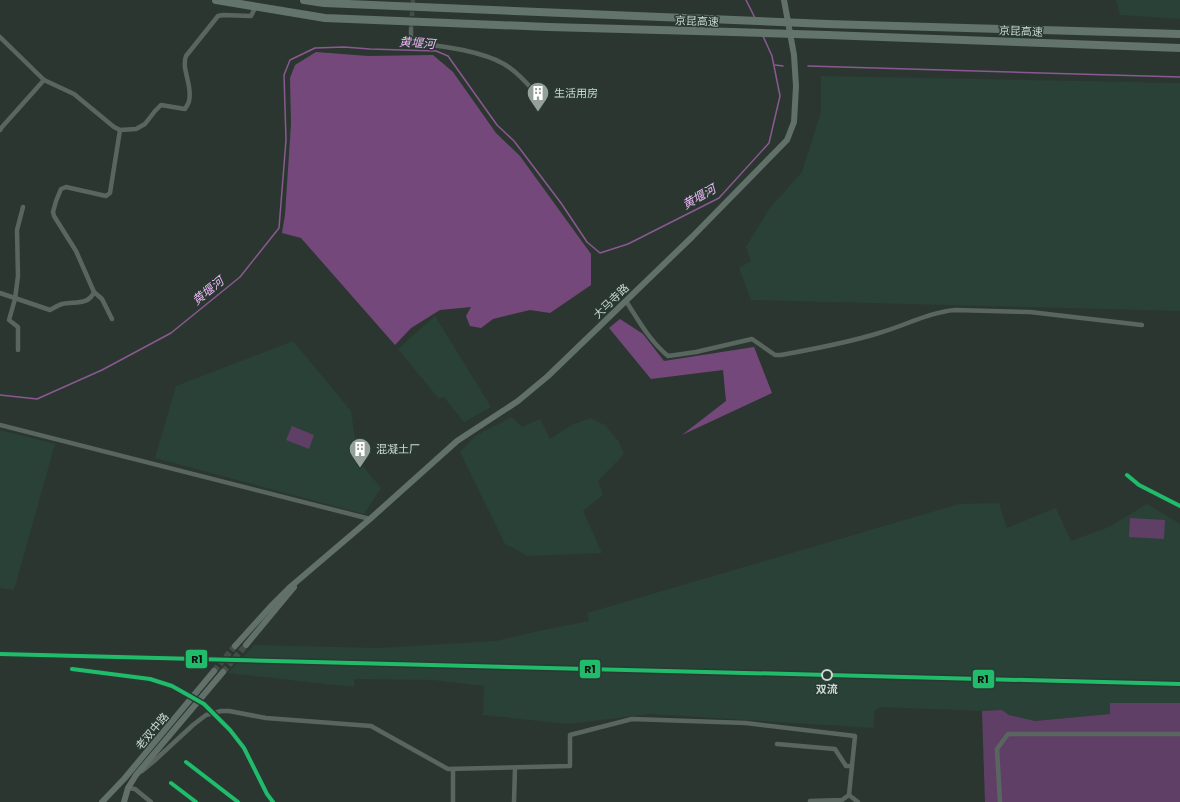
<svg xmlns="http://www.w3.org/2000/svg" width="1180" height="802" font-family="Poppins,'Noto Sans SC',sans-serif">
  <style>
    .built { fill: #294136 }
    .green { fill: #603f66 }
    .forest { fill: #75487c }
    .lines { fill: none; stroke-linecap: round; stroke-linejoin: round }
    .stream { stroke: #8a5991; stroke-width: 1.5 }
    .street-tunnel { stroke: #444e49; stroke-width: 4.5; stroke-dasharray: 4.5 2; stroke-linecap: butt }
    .secondary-tunnel { stroke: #444e49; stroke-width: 6; stroke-dasharray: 6 3; stroke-linecap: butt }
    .street { stroke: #596660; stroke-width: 4.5 }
    .secondary { stroke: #617068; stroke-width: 6 }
    .highway { stroke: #62746c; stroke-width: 8 }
    .highway-bridge { stroke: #62746c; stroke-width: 8 }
    .rail-1-casing { stroke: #283a31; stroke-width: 7 }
    .rail-1 { stroke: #20bc6c; stroke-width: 4 }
    .stop-dot { fill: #283a31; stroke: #ced9d3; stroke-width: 2 }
    .labels { text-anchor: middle; stroke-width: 3; stroke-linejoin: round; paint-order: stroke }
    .street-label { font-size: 11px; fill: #ced9d3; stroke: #283a31 }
    .poi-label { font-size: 11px; fill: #ced9d3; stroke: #283a31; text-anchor: start }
    .stop-label { font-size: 11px; font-weight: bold; fill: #ced9d3; stroke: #283a31 }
    .water-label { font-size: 12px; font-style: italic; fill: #f1b6fa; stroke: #283a31 }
    .line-badge { stroke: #283a31; stroke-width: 1.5 }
    .pale-badge-label { font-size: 11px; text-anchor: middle; font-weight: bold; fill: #111 }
  </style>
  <rect width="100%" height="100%" fill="#2c3631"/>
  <!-- built -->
  <g class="built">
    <polygon points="1116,0 1180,0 1180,19 1120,15"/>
    <polygon points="821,76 1180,83 1180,311 751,300 739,268 751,261 746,247 770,208 802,172 821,112"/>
    <polygon points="435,316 491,407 464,422 444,397 439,399 398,349"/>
    <polygon points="293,341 351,411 358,460 381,488 364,514 155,458 176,386"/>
    <polygon points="512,417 522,427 540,419 550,439 572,425 590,418 605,425 619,442 624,454 598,481 603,495 583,511 602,553 528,556 505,544 460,452 475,436"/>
    <polygon points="0,430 55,444 14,590 0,588"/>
    <polygon points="999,503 1007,528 1056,508 1071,541 1109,527 1147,504 1180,524 1180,703 1110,703 1111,714 1035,721 1009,715 1002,710 982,711 881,707 874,711 874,728 651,714 568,724 483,715 484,686 433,680 354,679 354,687 343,686 228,673 254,645 378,648 496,641 538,631 589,621 587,613 959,504"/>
  </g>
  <!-- green -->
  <g class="green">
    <polygon points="292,426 314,435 309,449 286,440"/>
    <polygon points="1130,518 1165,520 1164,539 1129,537"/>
    <polygon points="1110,703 1180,703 1180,802 985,802 982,711 1002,710 1009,715 1035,721 1110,714"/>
  </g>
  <!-- forest -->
  <g class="forest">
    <polygon points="316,52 368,56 433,55 453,72 496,133 520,156 591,254 591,285 550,313 530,310 493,319 481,328 470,326 466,316 471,307 440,310 411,328 395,345 301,238 282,233 285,215 291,124 290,78 295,65"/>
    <polygon points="620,319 643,334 664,361 754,347 772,393 682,435 726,401 723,370 651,379 609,328"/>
  </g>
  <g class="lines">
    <!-- stream -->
    <g class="stream">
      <polyline points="746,0 755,18"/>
      <polyline points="775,65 783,66"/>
      <polyline points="808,66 1180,77"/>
      <polyline points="0,395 37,399 102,370 171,333 240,277 279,228 286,140 284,75 290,60 315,48 344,47 370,49 436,51 448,56 497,125 514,141 533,166 561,203 587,242 600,253 628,244 719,198 769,143 780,96 772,56 763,36"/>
    </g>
    <!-- street-tunnel -->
    <polyline class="street-tunnel" points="411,29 413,0"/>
    <!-- secondary-tunnel -->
    <g class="secondary-tunnel">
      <polyline points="214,671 235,646"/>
      <polyline points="223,672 246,645"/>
    </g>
    <!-- street -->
    <g class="street">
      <path d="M411 29V42C440 46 479 50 504 64 519 73 530 87 542 100"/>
      <path d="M0 37 44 80 74 94 114 127 120 130 136 129 145 124 155 111 161 105 185 109C186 107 189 103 189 101 193 85 181 70 186 56L218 16 223 15 251 16 254 10"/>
      <polyline points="0,130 2,127 44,80"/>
      <path d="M0 293 50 310C54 308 58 305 62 304 74 301 88 306 94 292"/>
      <path d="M626 301C638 320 650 341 668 356L696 352 752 339 775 355H781C814 349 847 343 879 333 904 326 930 312 955 310L1030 312 1142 325"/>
      <polyline points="112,319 102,299 94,292 76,251 54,216 53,212 56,201 61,189 66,187 106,196 110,193 120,130"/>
      <polyline points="18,350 18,327 9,320 15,299 18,276 17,230 23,207"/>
      <polyline points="0,425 370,519"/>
      <polyline points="777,744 835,749 846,766 852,766"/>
      <polyline points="453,769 453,802"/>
      <polyline points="142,771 154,761 193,725 206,715 221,711 229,711 266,718 371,726 448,769 570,766 570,735 632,719 746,723 855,736 849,795 858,802"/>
      <polyline points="128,788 135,789 151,802"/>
      <polyline points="810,801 842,800 849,795"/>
      <polyline points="514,802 515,768"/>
      <polyline points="1000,802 997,749 1008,734 1180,734"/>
    </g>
    <!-- secondary -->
    <g class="secondary">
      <polyline points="246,645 294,587"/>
      <polyline points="235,646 272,605 289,588 370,519 457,441 518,401 548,376 692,237 787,140 794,122 796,86 794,55 784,0"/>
      <polyline points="102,802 124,779 214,671"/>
      <polyline points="124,802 128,788 136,775 223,672"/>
    </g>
    <!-- highway -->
    <g class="highway">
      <polyline points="216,0 325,18 549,27 733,32"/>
      <polyline points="304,0 324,3 734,20"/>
      <polyline points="827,24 1180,34"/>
      <polyline points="827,35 1180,48"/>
    </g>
    <!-- highway-bridge -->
    <g class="highway-bridge">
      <polyline points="734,20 827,24"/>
      <polyline points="733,32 827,35"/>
    </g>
    <!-- rail-1 casing -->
    <g class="rail-1-casing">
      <g id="rail-1">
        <polyline points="1127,475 1139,485 1180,506"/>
        <polyline points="0,654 1180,684"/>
        <polyline points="72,669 150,679 172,686 204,704 230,730 244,748 267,794 273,802"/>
        <polyline points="186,762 238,802"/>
        <polyline points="171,783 196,802"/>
      </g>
    </g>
    <!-- rail-1 -->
    <use href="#rail-1" class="rail-1"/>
  </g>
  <!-- icons -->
  <defs>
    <g id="building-pin" transform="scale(1.15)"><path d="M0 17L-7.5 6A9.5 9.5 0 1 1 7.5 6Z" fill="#95a09a" stroke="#283a31"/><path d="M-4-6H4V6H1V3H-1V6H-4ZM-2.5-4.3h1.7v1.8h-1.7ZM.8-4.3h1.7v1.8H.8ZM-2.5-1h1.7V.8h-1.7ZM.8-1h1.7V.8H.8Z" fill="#fff"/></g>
  </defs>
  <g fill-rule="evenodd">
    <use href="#building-pin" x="538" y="93"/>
    <use href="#building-pin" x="360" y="449"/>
  </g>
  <!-- markers -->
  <circle class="stop-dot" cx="827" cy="675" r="5"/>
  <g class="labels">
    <!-- street labels -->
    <g class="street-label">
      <text transform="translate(697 21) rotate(2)" y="4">京昆高速</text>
      <text transform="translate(1021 31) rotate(2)" y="4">京昆高速</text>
      <text transform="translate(611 301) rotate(-44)" y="4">大马寺路</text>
      <text transform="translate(152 731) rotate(-50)" y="4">老双中路</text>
    </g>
    <!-- poi labels -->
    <g class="poi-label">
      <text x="554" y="97">生活用房</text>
      <text x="376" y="453">混凝土厂</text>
    </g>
    <!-- stop labels -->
    <g class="stop-label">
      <text x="827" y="693">双流</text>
    </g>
    <!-- water labels -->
    <g class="water-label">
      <text transform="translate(417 43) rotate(4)" y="4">黄堰河</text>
      <text transform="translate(699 197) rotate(-30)" y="4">黄堰河</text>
      <text transform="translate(208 291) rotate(-39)" y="4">黄堰河</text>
    </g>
  </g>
  <g class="line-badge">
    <rect x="185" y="649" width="23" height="20" rx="4" fill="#20bc6c"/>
    <rect x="579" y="659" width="22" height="20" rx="4" fill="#20bc6c"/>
    <rect x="972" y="669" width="23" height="20" rx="4" fill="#20bc6c"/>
  </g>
  <g class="pale-badge-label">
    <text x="197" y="663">R1</text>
    <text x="590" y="673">R1</text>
    <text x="983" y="683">R1</text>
  </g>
</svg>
